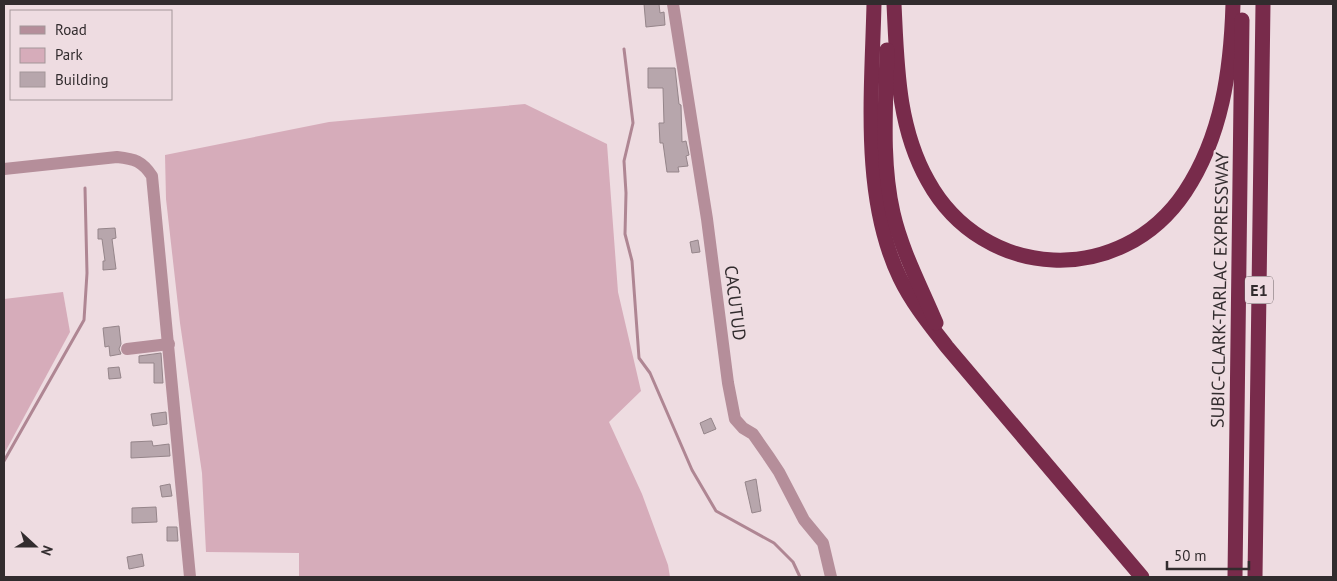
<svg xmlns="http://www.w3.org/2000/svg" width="1337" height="581" font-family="'PT Sans',sans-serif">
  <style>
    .green { fill: #d6acba }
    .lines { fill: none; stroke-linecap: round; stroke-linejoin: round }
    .stream { stroke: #af8693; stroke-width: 3 }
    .building { fill: #b7a6ac; stroke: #95858a }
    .minor { stroke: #b58e9a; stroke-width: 12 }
    .motorway { stroke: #782b4b; stroke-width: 15 }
    .labels { text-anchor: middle; stroke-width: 4.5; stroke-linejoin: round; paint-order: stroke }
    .shield { fill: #eedce1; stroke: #6a6164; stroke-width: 1 }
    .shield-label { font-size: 16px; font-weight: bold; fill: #322c2e }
    .street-label { font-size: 18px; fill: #322c2e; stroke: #eedce1 }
  </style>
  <rect width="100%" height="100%" fill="#eedce1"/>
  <!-- green -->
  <g class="green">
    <polygon points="525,104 607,144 618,292 641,391 609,422 642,494 668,565 670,577 299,577 299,553 206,552 202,473 180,323 166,199 165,155 329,122"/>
    <polygon points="63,292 70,332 4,454 4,299"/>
  </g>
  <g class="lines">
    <!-- stream -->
    <g class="stream">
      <polyline points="624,49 633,123 624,161 626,193 625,234 632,261 639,358 650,373 692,470 716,511 774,543 793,562 800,577"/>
      <polyline points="4,461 84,320 87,273 85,188"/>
    </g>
  </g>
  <!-- building -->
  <g class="building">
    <polygon points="644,4 659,4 660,13 664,12 665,25 646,27"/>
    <polygon points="648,68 675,68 679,104 681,105 682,142 686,141 689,155 686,156 688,166 678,167 679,172 667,172 663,143 660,143 659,123 664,123 663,88 648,88"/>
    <polygon points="115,228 116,238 112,239 116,269 103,270 103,261 105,261 102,239 98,239 98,229"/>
    <polygon points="698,240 700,252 692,253 690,242"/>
    <polygon points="119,326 121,344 119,349 121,354 110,356 109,346 105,347 103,328"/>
    <polygon points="161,353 163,383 154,383 154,363 139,363 139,356"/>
    <polygon points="119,367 121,378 109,379 108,368"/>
    <polygon points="166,412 167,424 153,426 151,414"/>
    <polygon points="711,418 716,429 704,434 700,423"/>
    <polygon points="152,441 153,446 169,444 170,456 131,458 131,442"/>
    <polygon points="756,479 761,511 752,513 745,482"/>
    <polygon points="170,484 172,496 162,497 160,486"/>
    <polygon points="156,507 157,522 132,523 132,508"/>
    <polygon points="167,527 177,527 178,541 167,541"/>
    <polygon points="142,554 144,566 129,569 127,557"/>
  </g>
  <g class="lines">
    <!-- minor -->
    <g class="minor">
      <polyline points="673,4 707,219 728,383 735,419 743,428 753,434 769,457 779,472 804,520 823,543 831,577"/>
      <path d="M4 169 117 157C135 159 142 161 152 176L190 577"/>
      <polyline points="127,349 169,344"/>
    </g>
    <!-- motorway -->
    <g class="motorway">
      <path d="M874 4C872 92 861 197 900 278 912 303 930 325 947 347L1142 577"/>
      <path d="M894 4C897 64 897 126 928 181 983 281 1121 288 1185 192 1222 136 1231 70 1233 4"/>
      <path d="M887 50C886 104 881 160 893 213 902 252 921 287 936 323"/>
      <polyline points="1235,577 1242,20"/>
      <polyline points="1255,577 1263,4"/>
    </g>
  </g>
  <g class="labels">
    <!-- shield labels -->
    <rect class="shield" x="1245" y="276.5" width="28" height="27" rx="4"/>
    <g class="shield-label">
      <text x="1259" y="296">E1</text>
    </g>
    <!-- street labels -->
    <g class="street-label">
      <text transform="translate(1220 290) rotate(-89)" y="6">SUBIC-CLARK-TARLAC EXPRESSWAY</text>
      <text transform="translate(735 303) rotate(83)" y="6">CACUTUD</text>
    </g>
  </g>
  <!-- border -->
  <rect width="1337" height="581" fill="none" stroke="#322c2e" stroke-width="10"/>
  <!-- legend -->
  <rect x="10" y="10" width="162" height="90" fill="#eedce1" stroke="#a39699"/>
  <rect x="20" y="26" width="25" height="8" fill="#b58e9a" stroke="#a39699"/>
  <text x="55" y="35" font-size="15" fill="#322c2e">Road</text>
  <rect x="20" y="48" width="25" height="15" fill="#d6acba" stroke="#a39699"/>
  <text x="55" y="60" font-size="15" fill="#322c2e">Park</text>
  <rect x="20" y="72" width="25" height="15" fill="#b7a6ac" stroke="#a39699"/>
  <text x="55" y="85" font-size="15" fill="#322c2e">Building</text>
  <!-- north arrow -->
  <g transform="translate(35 546) rotate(111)" stroke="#eedce1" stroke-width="4" paint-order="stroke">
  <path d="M0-4L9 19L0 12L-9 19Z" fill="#322c2e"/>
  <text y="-8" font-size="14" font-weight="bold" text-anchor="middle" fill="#322c2e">N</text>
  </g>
  <!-- scale -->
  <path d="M1167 561v8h82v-8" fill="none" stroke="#322c2e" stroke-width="2.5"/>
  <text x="1174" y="561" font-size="15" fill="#322c2e" stroke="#eedce1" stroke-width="4" paint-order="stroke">50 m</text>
</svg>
